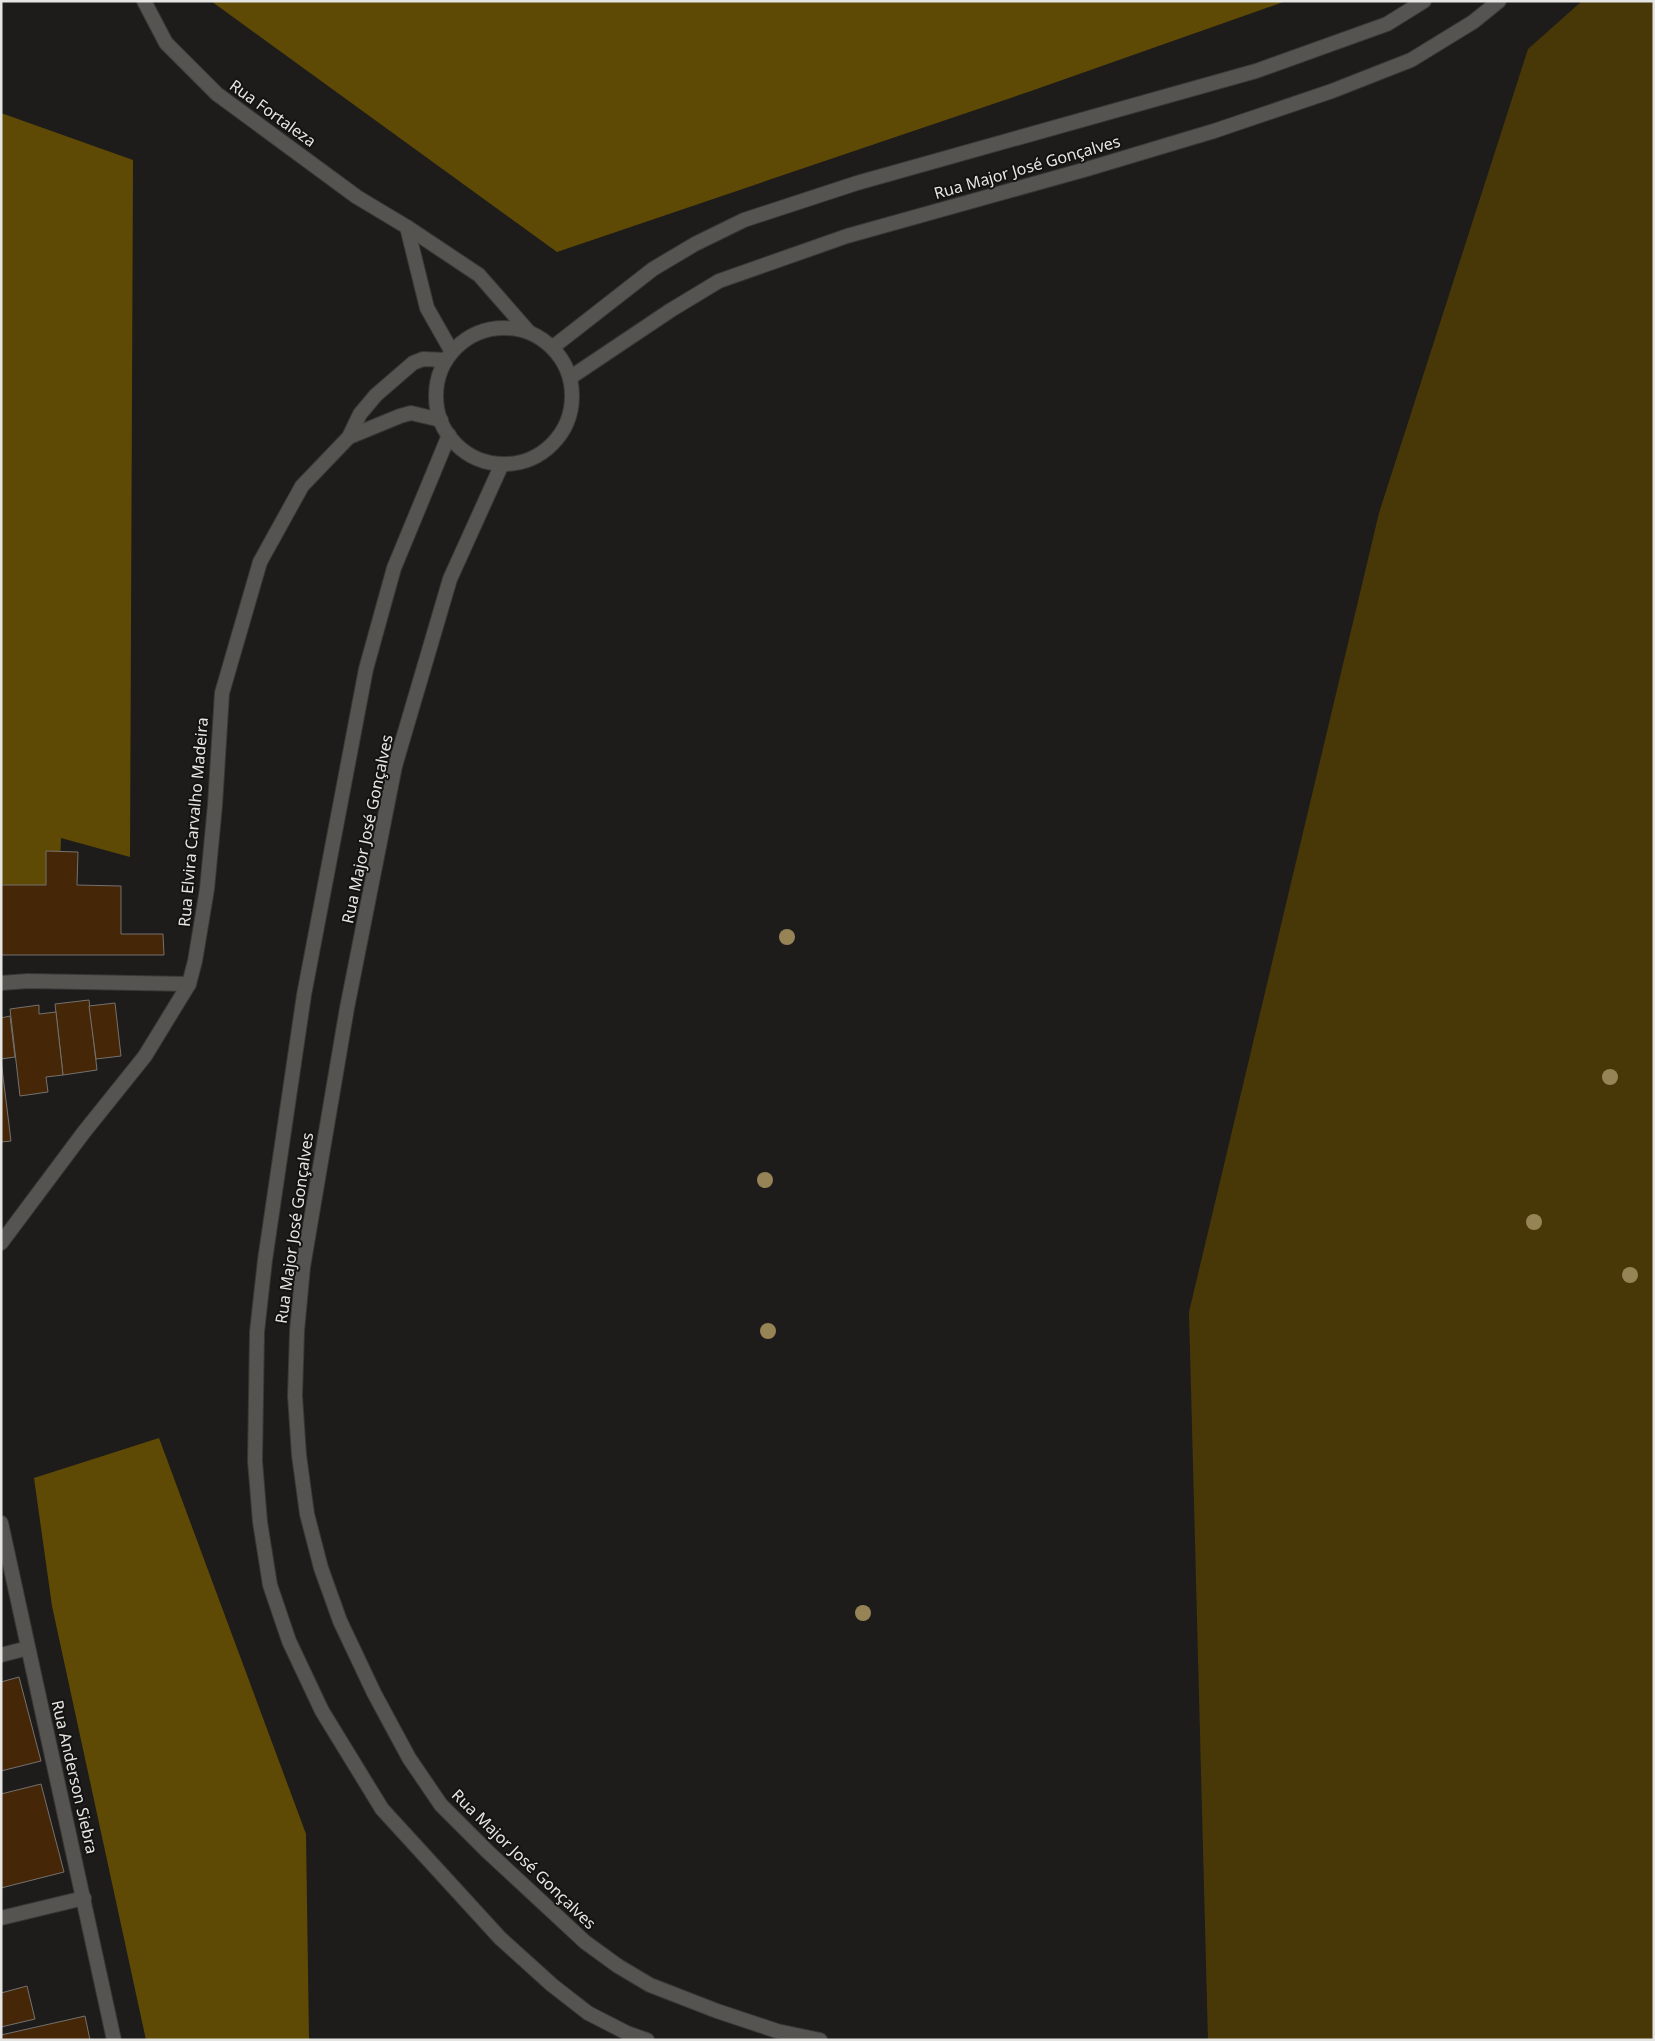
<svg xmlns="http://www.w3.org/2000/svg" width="1655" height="2041" font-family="'Noto Sans',sans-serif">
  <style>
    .green { fill: #483808 }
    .forest { fill: #5f4a05 }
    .building { fill: #452708; stroke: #74716e }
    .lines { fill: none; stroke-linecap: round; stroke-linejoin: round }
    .minor-casing { stroke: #393836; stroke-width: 16 }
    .tertiary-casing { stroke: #393836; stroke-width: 16 }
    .minor { stroke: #555451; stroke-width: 14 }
    .tertiary { stroke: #555451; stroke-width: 14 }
    .tree { fill: #978456 }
    .labels { text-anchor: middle; stroke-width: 4; stroke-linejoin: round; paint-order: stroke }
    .street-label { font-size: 16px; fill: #e5e5e3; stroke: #141311 }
  </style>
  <rect width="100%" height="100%" fill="#1d1c1a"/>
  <!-- green -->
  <polygon class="green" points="1582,1 1654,1 1654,2040 1208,2040 1189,1312 1379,513 1528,49"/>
  <!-- forest -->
  <g class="forest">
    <polygon points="211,1 1286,1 1031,91 557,252"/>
    <polygon points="1,113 133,160 130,857 61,838 59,894 1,884"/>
    <polygon points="159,1438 306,1834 309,2040 146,2040 52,1606 34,1478"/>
  </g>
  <!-- building -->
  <g class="building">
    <polygon points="46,851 78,852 77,885 121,886 121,934 163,934 164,955 1,955 1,885 46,885"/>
    <polygon points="89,1000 97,1070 63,1075 55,1004"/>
    <polygon points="115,1003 121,1056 96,1059 89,1006"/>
    <polygon points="39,1005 39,1014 56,1012 63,1075 46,1077 48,1092 20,1096 10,1009"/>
    <polygon points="10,1016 15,1057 1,1059 1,1018"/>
    <polygon points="1,1060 11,1141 1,1142"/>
    <polygon points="19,1677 41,1761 1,1771 1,1682"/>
    <polygon points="41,1784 64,1872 1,1888 1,1794"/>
    <polygon points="27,1986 35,2019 1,2027 1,1993"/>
    <polygon points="85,2016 90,2040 1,2040 1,2035"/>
  </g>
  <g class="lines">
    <!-- minor casing -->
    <g class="minor-casing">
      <g id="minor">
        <polyline points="144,1 166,43 217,94 357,197 407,227 479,275 528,331"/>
        <polyline points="407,227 427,308 452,352"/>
        <polyline points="349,437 400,416 411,413 441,420"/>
        <polyline points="1,983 28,981 189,984"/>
        <polyline points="1,1243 84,1132 145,1056 189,984 195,961 207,889 215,805 222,693 260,562 302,486 349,437 360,414 376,395 413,363 423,359 446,360"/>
        <polyline points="1,1523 114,2040"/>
        <polyline points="1,1655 28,1648"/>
        <polyline points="1,1918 84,1898"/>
      </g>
    </g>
    <!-- tertiary casing -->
    <g class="tertiary-casing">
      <g id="tertiary">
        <circle cx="504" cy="396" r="68"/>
        <polyline points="553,347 653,269 695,244 744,220 857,183 1256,71 1387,24 1424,1"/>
        <polyline points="571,377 671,310 719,281 847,236 1087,169 1214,131 1332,91 1411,60 1473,22 1499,1"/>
        <polyline points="449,435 394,568 366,669 304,995 265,1260 257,1332 255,1461 260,1522 270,1585 289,1641 322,1711 382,1809 500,1938 552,1985 588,2013 627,2033 647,2040"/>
        <polyline points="502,464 450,579 395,766 347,1008 303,1267 297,1331 295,1396 299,1455 307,1514 321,1568 340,1621 374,1693 409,1758 441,1805 488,1852 585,1942 618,1966 650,1985 717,2011 777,2031 820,2040"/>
      </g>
    </g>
    <!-- minor -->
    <use href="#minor" class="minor"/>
    <!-- tertiary -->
    <use href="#tertiary" class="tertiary"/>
  </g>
  <!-- trees -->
  <g class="tree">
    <circle cx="787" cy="937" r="8"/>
    <circle cx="1610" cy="1077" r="8"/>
    <circle cx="765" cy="1180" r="8"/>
    <circle cx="1534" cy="1222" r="8"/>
    <circle cx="1630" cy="1275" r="8"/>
    <circle cx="768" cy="1331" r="8"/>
    <circle cx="863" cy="1613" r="8"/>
  </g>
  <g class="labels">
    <!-- street labels -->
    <g class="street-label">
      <text transform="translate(273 113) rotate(36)" y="6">Rua Fortaleza</text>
      <text transform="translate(1027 167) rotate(-16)" y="6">Rua Major José Gonçalves</text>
      <text transform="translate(193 822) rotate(-85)" y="6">Rua Elvira Carvalho Madeira</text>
      <text transform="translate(367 829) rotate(-78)" y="6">Rua Major José Gonçalves</text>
      <text transform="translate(294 1228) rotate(-82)" y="6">Rua Major José Gonçalves</text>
      <text transform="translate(75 1777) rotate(77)" y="6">Rua Anderson Siebra</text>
      <text transform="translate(524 1859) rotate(44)" y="6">Rua Major José Gonçalves</text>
    </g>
  </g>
  <!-- border -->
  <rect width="1655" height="2041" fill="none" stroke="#e5e5e3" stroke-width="5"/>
</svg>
